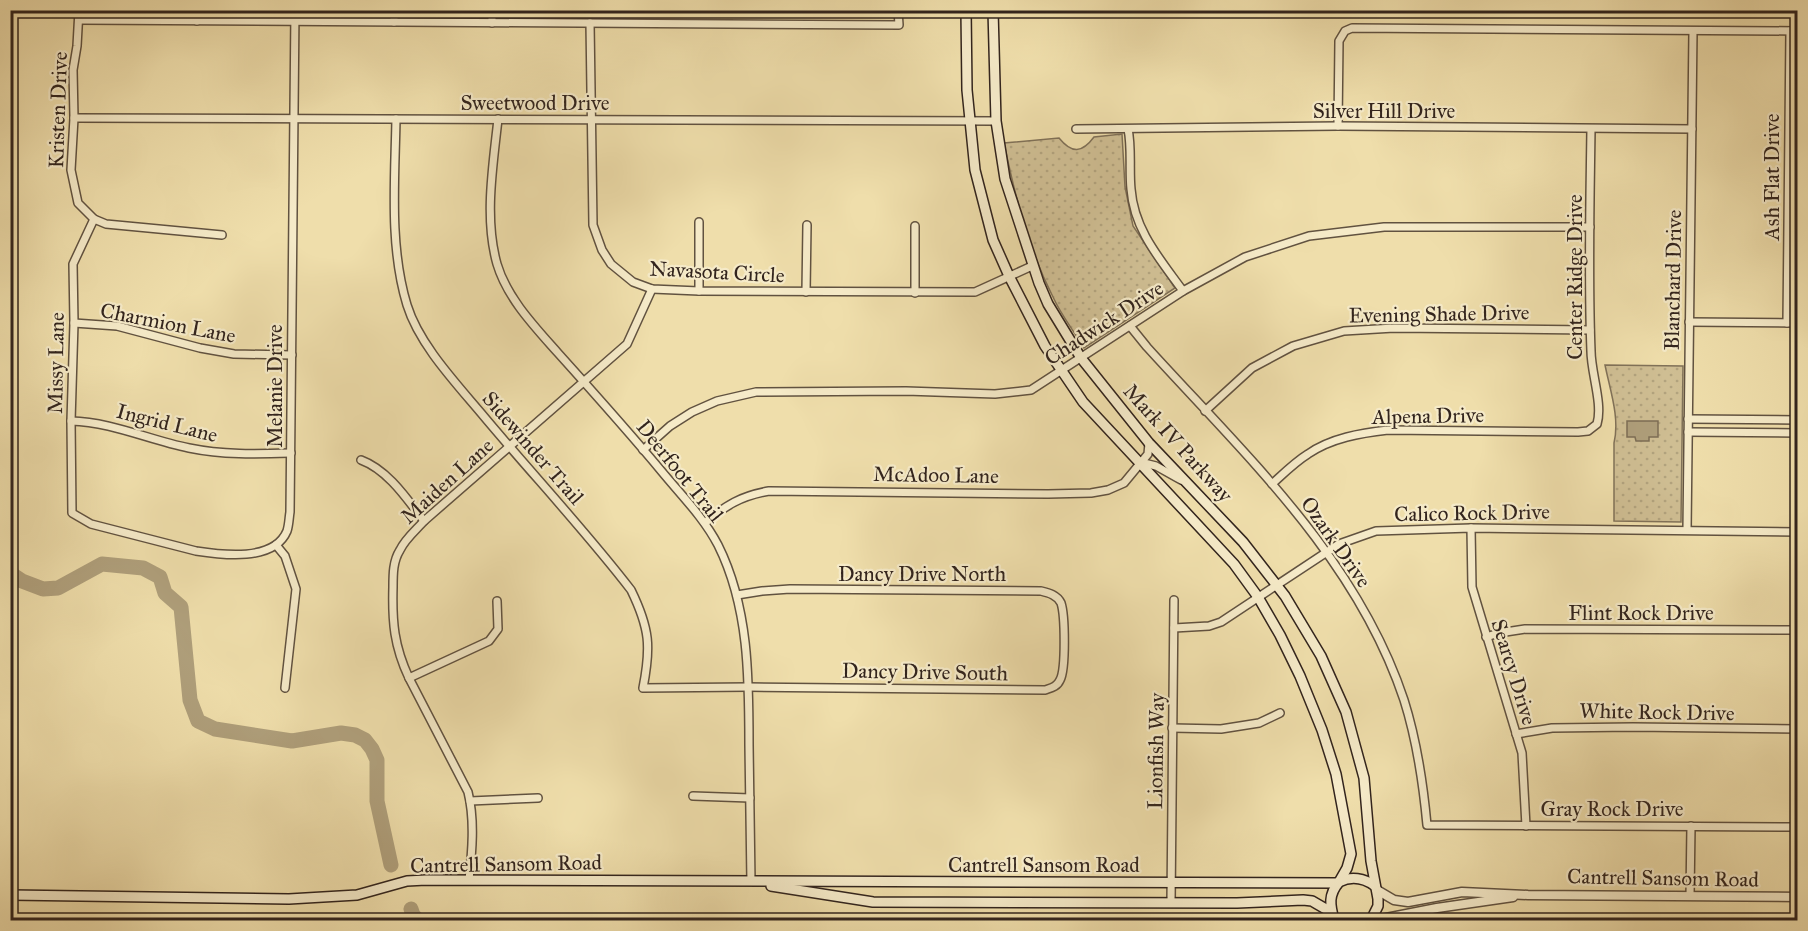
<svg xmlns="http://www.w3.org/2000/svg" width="1808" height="931" font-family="'IM FELL Great Primer',serif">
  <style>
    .grass { fill: url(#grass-dots); stroke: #807158; stroke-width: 1.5 }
    .water { fill: #af9f7b; stroke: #7d6e55; stroke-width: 1.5 }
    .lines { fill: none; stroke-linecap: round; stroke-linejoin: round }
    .river { stroke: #af9f7b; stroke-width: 15 }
    .minor-casing { stroke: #615240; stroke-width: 10 }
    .tertiary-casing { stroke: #615240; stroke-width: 11 }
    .secondary-casing { stroke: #32241d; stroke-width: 12 }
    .minor { stroke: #f5eac8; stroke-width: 7 }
    .tertiary { stroke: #f5eac8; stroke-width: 8 }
    .secondary { stroke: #f5eac8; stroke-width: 9 }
    .labels { text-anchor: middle; stroke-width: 4.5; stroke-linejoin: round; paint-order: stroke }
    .street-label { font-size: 21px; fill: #32241d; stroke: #f5eac8 }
  </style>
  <defs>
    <pattern id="grass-dots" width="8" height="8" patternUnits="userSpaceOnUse" patternTransform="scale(1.5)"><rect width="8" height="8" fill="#cfbe93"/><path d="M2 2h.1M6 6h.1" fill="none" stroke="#b2a37e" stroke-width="1.8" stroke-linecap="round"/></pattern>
  </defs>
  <rect width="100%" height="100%" fill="#efdeab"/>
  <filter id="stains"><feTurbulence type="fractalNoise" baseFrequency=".00333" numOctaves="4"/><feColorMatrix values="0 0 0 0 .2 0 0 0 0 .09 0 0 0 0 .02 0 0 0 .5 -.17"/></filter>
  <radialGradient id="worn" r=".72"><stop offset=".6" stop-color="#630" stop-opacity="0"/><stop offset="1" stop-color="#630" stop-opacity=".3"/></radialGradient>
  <!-- grass -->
  <g class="grass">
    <path d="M1122 134 1125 187 1133 226 1175 288 1084 348C1074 331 1061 315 1053 297 1028 248 1015 196 1004 143L1059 138C1072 154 1082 153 1094 137Z"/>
    <path d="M1605 365 1683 366 1681 522 1614 521V443C1620 418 1610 390 1605 365Z"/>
  </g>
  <!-- water -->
  <polygon class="water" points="1627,421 1658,421 1658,437 1649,437 1649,441 1636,441 1635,437 1627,437"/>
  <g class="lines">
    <!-- river -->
    <g class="river">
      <polyline points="10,573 22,581 43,589 58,588 102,564 143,568 160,577 165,593 181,607 190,700 198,721 215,729 292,741 341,733 355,735 365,740 372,749 377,760 377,801 391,865"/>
      <polyline points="411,909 413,915 418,920"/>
    </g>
    <!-- minor casing -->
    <g class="minor-casing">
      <g id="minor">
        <polyline points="79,10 77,46 73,70 74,118 71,170 78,203 94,219 106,224 222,235"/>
        <polyline points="394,10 394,22"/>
        <polyline points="79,20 899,25 898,10"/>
        <polyline points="197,21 198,10"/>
        <polyline points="492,23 492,10"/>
        <polyline points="590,23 593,225 602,250 611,264 633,282 652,289 699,291 975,292 1032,266"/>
        <polyline points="74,118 996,121"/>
        <path d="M396 119C395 179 389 246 407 305 419 344 455 382 481 413 531 473 584 529 631 590 650 629 651 647 643 688L749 687 1045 690C1051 688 1057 687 1060 680 1066 669 1065 615 1061 603 1057 595 1049 593 1041 591L790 589 762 591 737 595"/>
        <path d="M498 119C493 166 484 218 497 264 507 298 535 327 558 353 594 393 629 432 663 473 682 496 704 518 718 545 749 607 749 678 749 745 750 791 750 836 751 881"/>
        <polyline points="1338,126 1339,41 1345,31 1352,28 1798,31"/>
        <polyline points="1076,129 1338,126 1692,129"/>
        <path d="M1128 129C1132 148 1129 170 1131 189 1134 230 1160 259 1183 291"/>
        <path d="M94 219 73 264 74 323 71 421 72 513 91 524 196 551C222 555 274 562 287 531 289 525 289 518 290 512L295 10"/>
        <polyline points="699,222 699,291"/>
        <polyline points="915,226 915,293"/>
        <polyline points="806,292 807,225"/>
        <polyline points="1689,322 1798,323"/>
        <polyline points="74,323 117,326 200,348 234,354 292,355"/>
        <polyline points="1787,323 1790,31"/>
        <path d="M1130 326 1147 347C1245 455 1357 558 1404 700 1417 741 1423 782 1427 825L1798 827"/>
        <polyline points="1205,411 1252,368 1293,346 1344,331 1394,328 1590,330"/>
        <polyline points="1688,419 1798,420"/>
        <path d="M71 421C112 422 149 440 189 448 223 455 256 454 291 453"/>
        <polyline points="1688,432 1798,433"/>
        <polyline points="643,450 670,426 692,412 717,401 756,392 906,391 995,394 1031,390 1183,291 1245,257 1309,236 1384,227 1590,227"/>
        <path d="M361 460C388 470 407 499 424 521"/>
        <polyline points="1140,462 1156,466 1181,480"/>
        <path d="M1272 484C1283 474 1295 462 1308 454 1331 438 1361 433 1388 430L1578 432 1588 431 1597 424C1603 404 1591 373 1591 351 1588 277 1590 203 1591 129"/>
        <path d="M705 523C726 505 741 496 769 491L1048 494 1091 493 1108 490 1124 483 1148 454 1149 443"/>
        <polyline points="1471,528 1472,587 1522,753 1526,826"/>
        <polyline points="1687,530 1693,31"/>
        <polyline points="276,545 285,556 296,589 285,688"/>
        <polyline points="1174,628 1209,626 1221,622 1339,544 1376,531 1471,528 1798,532"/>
        <polyline points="1486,637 1499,633 1525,629 1798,630"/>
        <polyline points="409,678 489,641 498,629 497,601"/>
        <polyline points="1172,728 1221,729 1259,723 1280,713"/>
        <polyline points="1516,734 1552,728 1633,727 1798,729"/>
        <polyline points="693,796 750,798"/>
        <polyline points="470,801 538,798"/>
        <path d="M469 880C472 852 475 820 468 792L409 678C394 646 392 622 393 587 393 574 393 561 400 550 405 539 416 530 424 521L627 344 652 289"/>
        <polyline points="1690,896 1691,826"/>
        <polyline points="1171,903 1174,600"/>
      </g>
    </g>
    <!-- tertiary casing -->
    <g class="tertiary-casing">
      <g id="tertiary">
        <polyline points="1377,890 1394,900 1408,902 1462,892 1528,895 1798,897"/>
        <polyline points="1376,920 1437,908 1513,897"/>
      </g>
    </g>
    <!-- secondary casing -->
    <g class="secondary-casing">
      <g id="secondary">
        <polyline points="966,10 967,90 975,170 993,240 1009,276 1045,346 1083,402 1234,564 1258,597 1280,635 1300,676 1322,730 1336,774 1351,854 1347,868 1339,882"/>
        <polyline points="993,10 996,121 1005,179 1039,283 1048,304 1081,358 1149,443 1243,542 1285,596 1321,656 1346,712 1364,778 1371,861 1378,899 1378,906 1371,920"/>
        <polyline points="771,886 873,902 1237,903 1303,900 1312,901 1331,912"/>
        <polyline points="10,895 289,899 357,895 407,881 426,880 1337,883"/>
        <path d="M1334 920C1330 905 1328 895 1339 882 1351 876 1364 878 1375 886"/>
      </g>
    </g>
    <!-- minor -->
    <use href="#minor" class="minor"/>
    <!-- tertiary -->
    <use href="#tertiary" class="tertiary"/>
    <!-- secondary -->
    <use href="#secondary" class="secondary"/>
  </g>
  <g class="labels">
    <!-- street labels -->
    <g class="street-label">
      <text x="535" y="110">Sweetwood Drive</text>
      <text transform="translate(58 110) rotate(-88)" y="7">Kristen Drive</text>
      <text x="1384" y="118">Silver Hill Drive</text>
      <text transform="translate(1772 177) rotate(-90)" y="7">Ash Flat Drive</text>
      <text transform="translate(717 272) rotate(3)" y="7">Navasota Circle</text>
      <text transform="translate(1575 277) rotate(-90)" y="7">Center Ridge Drive</text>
      <text transform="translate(1673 280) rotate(-89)" y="7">Blanchard Drive</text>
      <text transform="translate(1439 314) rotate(-1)" y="7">Evening Shade Drive</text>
      <text transform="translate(168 323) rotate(11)" y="7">Charmion Lane</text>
      <text transform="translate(1104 323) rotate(-33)" y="7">Chadwick Drive</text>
      <text transform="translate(56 363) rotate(-89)" y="7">Missy Lane</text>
      <text transform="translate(275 386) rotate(-90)" y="7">Melanie Drive</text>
      <text transform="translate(1428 416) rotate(-1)" y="7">Alpena Drive</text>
      <text transform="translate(167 423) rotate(14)" y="7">Ingrid Lane</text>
      <text transform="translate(1178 443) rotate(48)" y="7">Mark IV Parkway</text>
      <text transform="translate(533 448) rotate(49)" y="7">Sidewinder Trail</text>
      <text transform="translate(680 471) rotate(51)" y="7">Deerfoot Trail</text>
      <text transform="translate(936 475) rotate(1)" y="7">McAdoo Lane</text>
      <text transform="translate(447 481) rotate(-42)" y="7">Maiden Lane</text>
      <text transform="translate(1472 513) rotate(-1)" y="7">Calico Rock Drive</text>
      <text transform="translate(1336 542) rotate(55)" y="7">Ozark Drive</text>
      <text x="922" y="581">Dancy Drive North</text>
      <text x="1641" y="620">Flint Rock Drive</text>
      <text transform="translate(925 672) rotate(1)" y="7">Dancy Drive South</text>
      <text transform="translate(1514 672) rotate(73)" y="7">Searcy Drive</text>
      <text transform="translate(1657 712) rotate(1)" y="7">White Rock Drive</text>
      <text transform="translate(1156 751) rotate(-89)" y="7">Lionfish Way</text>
      <text x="1612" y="816">Gray Rock Drive</text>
      <text transform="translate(506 864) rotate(-1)" y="7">Cantrell Sansom Road</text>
      <text x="1044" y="872">Cantrell Sansom Road</text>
      <text transform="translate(1663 878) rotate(1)" y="7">Cantrell Sansom Road</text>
    </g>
  </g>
  <!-- margin -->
  <rect width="1808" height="931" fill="none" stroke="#efdeab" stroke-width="36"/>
  <rect x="12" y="12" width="1784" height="907" fill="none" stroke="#32241d" stroke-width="3"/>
  <rect x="18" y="18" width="1772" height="895" fill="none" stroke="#32241d" stroke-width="1.5"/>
  <rect width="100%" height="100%" filter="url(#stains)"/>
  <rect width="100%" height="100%" fill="url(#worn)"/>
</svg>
